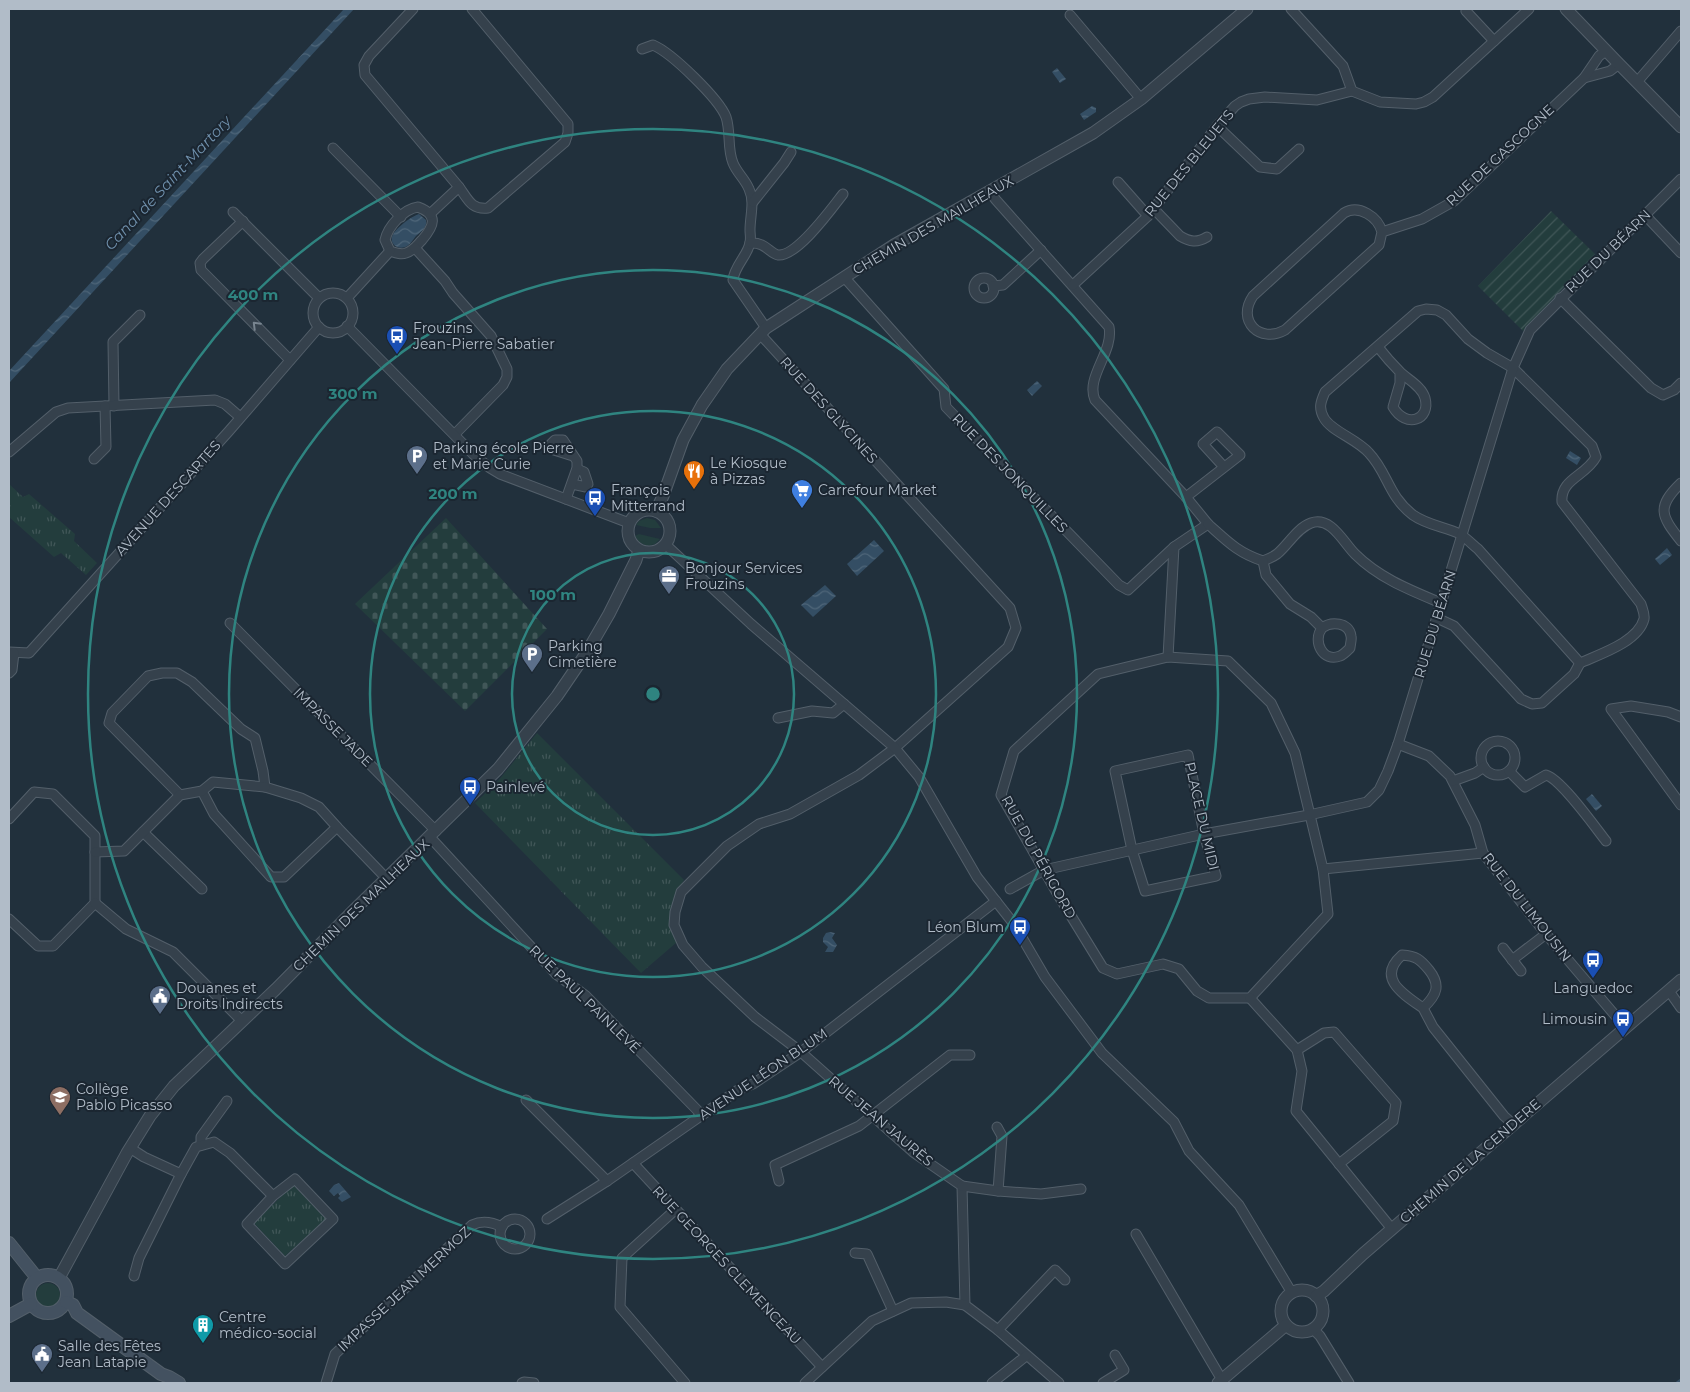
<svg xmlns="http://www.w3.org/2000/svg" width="1690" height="1392" font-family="Montserrat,sans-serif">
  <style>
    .grass { fill: #233d3d }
    .cemetery { fill: url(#cemetery-stones) }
    .park { fill: url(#park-tufts) }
    .garden { fill: url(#garden-furrows) }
    .water { fill: url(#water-waves) }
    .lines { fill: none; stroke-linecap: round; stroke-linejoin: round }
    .stream { stroke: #344e64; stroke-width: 3 }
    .minor-casing { stroke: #535f6a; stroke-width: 11 }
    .tertiary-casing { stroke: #535f6a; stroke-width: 13 }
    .secondary-casing { stroke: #535f6a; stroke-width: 14 }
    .minor { stroke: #35414c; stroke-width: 9 }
    .tertiary { stroke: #35414c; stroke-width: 11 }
    .secondary { stroke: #435160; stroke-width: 12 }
    .oneway { stroke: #798590 }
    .ring { fill: none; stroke: #2f8480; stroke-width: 2.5 }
    .labels { text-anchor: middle; stroke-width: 4; stroke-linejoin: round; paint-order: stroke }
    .street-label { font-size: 14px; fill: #b1bcc8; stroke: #1b2631 }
    .poi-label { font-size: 14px; fill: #b1bcc8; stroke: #1b2631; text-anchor: start }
    .water-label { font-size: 15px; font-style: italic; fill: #7091ad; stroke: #1b2631 }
    .centre { fill: #2f8480; stroke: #1b2631; stroke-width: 2.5 }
    .ring-label { font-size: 15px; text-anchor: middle; font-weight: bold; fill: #2f8480; stroke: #1b2631; stroke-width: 4; stroke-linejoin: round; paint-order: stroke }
  </style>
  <defs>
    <pattern id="cemetery-stones" width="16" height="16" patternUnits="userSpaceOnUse" patternTransform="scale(1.25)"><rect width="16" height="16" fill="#233d3d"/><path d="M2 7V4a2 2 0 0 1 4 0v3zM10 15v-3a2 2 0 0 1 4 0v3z" fill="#415758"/></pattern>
    <pattern id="park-tufts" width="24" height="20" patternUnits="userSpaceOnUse" patternTransform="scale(1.25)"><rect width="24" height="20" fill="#233d3d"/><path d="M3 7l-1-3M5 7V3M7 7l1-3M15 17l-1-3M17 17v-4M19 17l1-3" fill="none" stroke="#415758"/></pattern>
    <pattern id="garden-furrows" width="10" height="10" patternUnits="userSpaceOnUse" patternTransform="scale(1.25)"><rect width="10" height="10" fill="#233d3d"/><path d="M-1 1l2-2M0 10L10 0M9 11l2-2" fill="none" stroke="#415758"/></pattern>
    <pattern id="water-waves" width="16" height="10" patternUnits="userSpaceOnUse" patternTransform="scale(1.25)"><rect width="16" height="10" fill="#344e64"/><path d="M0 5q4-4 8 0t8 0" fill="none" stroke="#4f6679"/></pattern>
  </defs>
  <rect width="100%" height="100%" fill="#21303c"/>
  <!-- grass -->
  <g class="grass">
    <polygon points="647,518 655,520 661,528 650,528 636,525 639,521"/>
    <polygon points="639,534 660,539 655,544 647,546 639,542 635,536"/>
    <circle cx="48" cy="1295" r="12"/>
  </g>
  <!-- cemetery -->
  <polygon class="cemetery" points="446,518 547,629 465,711 355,604"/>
  <!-- park -->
  <g class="park">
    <polygon points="9,484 23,497 29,494 75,534 74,541 97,563 86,575 61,553 54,557 9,517"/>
    <path d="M537 733 684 880C672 901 665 919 677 942L641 973 475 803 498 781Z"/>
    <polygon points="293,1185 326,1219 285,1256 254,1223"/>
  </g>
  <!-- garden -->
  <polygon class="garden" points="1551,211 1595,254 1523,331 1478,286"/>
  <!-- water -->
  <g class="water">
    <polygon points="344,9 354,9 9,383 9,371"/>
    <polygon points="1057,68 1066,79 1060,83 1052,72"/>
    <polygon points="1092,106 1096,108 1096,112 1084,120 1080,114"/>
    <path d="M419 214 426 220C427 228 422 231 416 236 413 240 409 246 405 247 398 250 390 244 392 237 394 229 412 216 419 214Z"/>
    <polygon points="1037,381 1042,386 1032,396 1027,390"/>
    <polygon points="1570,451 1581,458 1577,465 1566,458"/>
    <polygon points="874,540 884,551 857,576 847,564"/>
    <polygon points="1667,548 1672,555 1660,565 1655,559"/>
    <polygon points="825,585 836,596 813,617 801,605"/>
    <polygon points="1592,794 1602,806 1596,811 1586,799"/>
    <polygon points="830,932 835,933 832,938 837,945 833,952 825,952 828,947 823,942 823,938 826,933"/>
    <polygon points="339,1183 351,1197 342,1202 338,1198 340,1196 338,1193 334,1196 329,1191 334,1185"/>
  </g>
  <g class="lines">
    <!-- stream -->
    <polyline class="stream" points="1677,1383 1681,1380"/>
    <!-- minor casing -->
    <g class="minor-casing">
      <g id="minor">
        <path d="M413 9 369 56 364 65 365 75 459 187C468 199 471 210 488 208L565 142 568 133V124L472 9"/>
        <polyline points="1291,9 1343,66 1352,91"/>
        <polyline points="1467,9 1466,11 1494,41"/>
        <polyline points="1070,15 1141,99"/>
        <path d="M642 49 653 45C672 53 719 99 726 117 731 132 727 149 733 163 737 173 745 179 749 189 755 202 750 216 750 230 750 234 751 238 750 242 749 254 734 266 733 280L766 328"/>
        <polyline points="1584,78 1610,71 1619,64"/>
        <polyline points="1637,82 1681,31"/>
        <polyline points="1217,126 1260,167 1277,169 1299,149"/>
        <polyline points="333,148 401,217"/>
        <polyline points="1118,182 1148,216"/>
        <path d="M989 191 996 200 1109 327C1114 352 1085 377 1095 400L1186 497 1208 524 1174 547 1168 657"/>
        <polyline points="753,202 784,163 791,152"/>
        <path d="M418 207C439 215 434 226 422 240 417 245 413 251 406 253 401 255 396 253 390 251L385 240C388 226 404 209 418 207Z"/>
        <path d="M1154 209 1180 236C1190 242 1197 243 1207 237"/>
        <polyline points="233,212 319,298"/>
        <polyline points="430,214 459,187"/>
        <polyline points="1645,215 1681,253"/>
        <polyline points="243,221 203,259 200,263 201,270 290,360"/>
        <path d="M1382 232C1378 217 1359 204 1344 213L1253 296C1236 321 1260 344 1285 330L1379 245 1382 232 1422 219 1454 201 1584 78 1599 56 1606 51"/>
        <path d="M750 243C766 242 769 253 778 255 797 257 832 208 843 194"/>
        <polyline points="415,248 445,281 453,293 491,336 507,369 507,377 503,385 455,434"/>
        <polyline points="844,277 944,389 946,407 1119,585 1128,590 1174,547"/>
        <circle cx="984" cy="288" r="10"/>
        <polyline points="1073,285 1148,216 1217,126 1235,106 1241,102 1249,99 1265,97 1317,100 1352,91 1380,102 1416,104 1424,102 1433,97 1529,9"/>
        <polyline points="993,286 1003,285 1041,250"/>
        <circle cx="333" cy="313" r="20"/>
        <polyline points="347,298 390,251"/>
        <polyline points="1560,298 1651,388 1663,395 1674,390 1681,383"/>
        <path d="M1426 309 1437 310 1446 315 1468 339 1487 353 1513 368 1592 446 1596 457C1586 476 1560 479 1562 502L1641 604C1642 608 1645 614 1644 619 1638 642 1600 654 1580 663L1478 549C1472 544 1466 538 1460 534 1445 527 1427 525 1413 515 1388 496 1388 473 1369 453 1357 439 1331 431 1324 418 1318 408 1321 401 1325 392L1418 311Z"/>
        <polyline points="347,326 473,454 490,468 500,474 629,523"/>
        <polyline points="760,334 1010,608 1016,628 1008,647 895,748 859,775 790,814 759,824 727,846 681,892 675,912 674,925 683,945 702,967 755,1017 801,1052 913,1152 962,1186 965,1305 998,1330 1059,1383"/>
        <path d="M1378 347C1385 356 1393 365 1401 373 1409 380 1422 387 1425 398 1431 420 1406 429 1393 407L1400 383V372"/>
        <polyline points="114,406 113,342 140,315"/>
        <polyline points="9,452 56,412 68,408 215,400 225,404 240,417"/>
        <polyline points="94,459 106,447 105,406"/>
        <path d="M1681 483C1656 507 1661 516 1681 541"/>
        <polyline points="572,484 586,487 588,484 584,472 577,469"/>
        <polyline points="1186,497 1240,455 1217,432 1203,444 1224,467"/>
        <polyline points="566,499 577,468 577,461 563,440 555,440 551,444 552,447 554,450 573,456"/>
        <path d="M1208 524C1227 541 1238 553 1263 561 1268 559 1273 557 1277 554 1288 545 1297 528 1311 523 1331 516 1343 542 1355 554 1379 578 1410 590 1441 603"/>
        <polyline points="665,544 751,624 895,748 919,777 977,877 1014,924 1045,977 1102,1053 1174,1122 1189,1151 1239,1205 1292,1293"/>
        <path d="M1263 561 1266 575 1290 604 1311 617 1322 628C1312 641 1323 663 1340 656 1343 655 1347 651 1350 648 1350 645 1352 640 1351 636 1349 622 1331 621 1322 628"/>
        <polyline points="1437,618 1454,626 1521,699 1532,704 1542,703 1574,674 1580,663"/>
        <polyline points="230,623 436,831"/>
        <polyline points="9,652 29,653 229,431 319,327"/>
        <polygon points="1168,657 1228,661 1271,703 1295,753 1323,869 1328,914 1250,998 1209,998 1197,991 1179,969 1163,964 1117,974 1103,968 1057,893 1001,795 1014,751 1098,674"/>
        <polyline points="9,673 12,670 14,653"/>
        <polyline points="1681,717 1668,712 1631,706 1611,709 1681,805"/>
        <polyline points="778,718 812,711 833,713 844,704"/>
        <circle cx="1498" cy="758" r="17"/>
        <polyline points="1398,744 1429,756 1450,776 1475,825 1483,853 1546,934 1625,1027"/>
        <polygon points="1188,755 1204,834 1216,876 1145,891 1132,850 1115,771"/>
        <path d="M1509 771 1525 787 1546 775C1561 779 1595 827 1606 841"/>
        <polyline points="1453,781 1475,773 1484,767"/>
        <polyline points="202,791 214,814 271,877 284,877 337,827"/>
        <polyline points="180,795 109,723 112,713 148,676 162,673 177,673 192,682 241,729 255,738 263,771 265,787 301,798 319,807 337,827 386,878"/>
        <polyline points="9,819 34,792 53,794 95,836 95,903 53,946 38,946 9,919"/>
        <polyline points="143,832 202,889"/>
        <polyline points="430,837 556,974 586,996 702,1115"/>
        <polyline points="95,852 124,851 180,795 202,791 213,782 265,787"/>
        <polyline points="1323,869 1483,853"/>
        <polyline points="1010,889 1044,870 1204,834 1309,815 1367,802 1379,790 1388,771 1398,744 1513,368 1530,330 1681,179"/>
        <polyline points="95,903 126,929 173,952 242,1021"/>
        <polyline points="1503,948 1521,971"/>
        <polyline points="1512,960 1546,934"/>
        <polyline points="1669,991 1681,1008"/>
        <polyline points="1250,998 1297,1050 1302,1071 1296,1111 1392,1229"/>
        <path d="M1423 1008C1403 994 1376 978 1402 955 1416 956 1420 959 1429 970 1441 985 1437 995 1423 1008L1433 1027 1504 1116 1513 1124"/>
        <polyline points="1297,1050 1324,1033 1334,1032 1396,1103 1393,1121 1339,1164"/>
        <polyline points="526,1100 607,1181"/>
        <polyline points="997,1127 1002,1136 998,1191"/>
        <polyline points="201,1145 201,1137 227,1101"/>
        <polyline points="130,1148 144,1157 181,1174 196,1147 214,1142 230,1153 273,1196 247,1224 285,1264 333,1219 295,1179 273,1196"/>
        <polyline points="633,1163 822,1367"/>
        <polyline points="779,1181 775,1165 859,1126 950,1055 970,1055"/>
        <polyline points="962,1186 998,1191 1041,1194 1081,1189"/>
        <polyline points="675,1210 622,1258 620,1307 685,1383"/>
        <circle cx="515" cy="1234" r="15"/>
        <polyline points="547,1219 607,1181 738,1090 753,1084 801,1052 996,901"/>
        <polyline points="1136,1234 1222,1380"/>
        <polyline points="855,1253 867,1254 893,1311"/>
        <polyline points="134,1276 139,1258 181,1174"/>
        <polyline points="1313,1329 1320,1336 1349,1383"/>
        <polyline points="998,1330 1055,1270 1065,1280"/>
        <path d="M326 1383 335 1354 472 1225C483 1220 492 1222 502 1227"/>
        <polyline points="522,1383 524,1382 534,1383"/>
        <polyline points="805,1383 872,1321 911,1303 946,1302 965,1305"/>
        <polyline points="992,1383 1026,1356"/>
        <polyline points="1103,1383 1124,1370 1115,1355"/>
      </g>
    </g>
    <!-- tertiary casing -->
    <g class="tertiary-casing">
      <g id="tertiary">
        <polyline points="1566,9 1619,64 1681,127"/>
        <circle cx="649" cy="531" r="21"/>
        <polyline points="656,511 663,496 683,440 702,405 727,369 766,328 894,245 1093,133 1141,99 1247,9"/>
        <polyline points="59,1278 127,1153 150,1116 174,1086 276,989 353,911 498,769 557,696 587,652 609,614 636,560 639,550"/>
        <circle cx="1302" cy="1311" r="21"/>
        <polyline points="1316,1296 1324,1291 1363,1254 1681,980"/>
        <polyline points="1218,1383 1286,1325"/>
      </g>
    </g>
    <!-- secondary casing -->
    <g class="secondary-casing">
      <g id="secondary">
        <polyline points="9,1243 37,1278"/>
        <circle cx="48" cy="1294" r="19"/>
        <polyline points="66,1302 73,1305 77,1313 161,1374 169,1377 179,1383"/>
        <polyline points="9,1316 31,1304"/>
      </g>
    </g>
    <!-- minor -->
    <use href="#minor" class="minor"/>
    <!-- tertiary -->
    <use href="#tertiary" class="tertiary"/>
    <!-- secondary -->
    <use href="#secondary" class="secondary"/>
  </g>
  <!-- one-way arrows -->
  <defs><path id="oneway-chevron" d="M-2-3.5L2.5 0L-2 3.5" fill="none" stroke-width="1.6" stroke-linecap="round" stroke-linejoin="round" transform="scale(1.25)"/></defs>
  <use class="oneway" href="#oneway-chevron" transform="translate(256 325) rotate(-135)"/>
  <!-- distance rings -->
  <g class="ring">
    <circle cx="653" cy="694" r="141"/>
    <circle cx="653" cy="694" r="283"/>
    <circle cx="653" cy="694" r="424"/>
    <circle cx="653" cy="694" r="565"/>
  </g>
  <!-- icons -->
  <defs>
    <g id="bus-pin" transform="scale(1.125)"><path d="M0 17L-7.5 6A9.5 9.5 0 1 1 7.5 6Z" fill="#1a4fb4" stroke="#1b2631"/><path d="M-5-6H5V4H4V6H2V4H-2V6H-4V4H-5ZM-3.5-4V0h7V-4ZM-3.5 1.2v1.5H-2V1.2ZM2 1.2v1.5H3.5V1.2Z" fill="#fff"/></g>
    <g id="parking-pin" transform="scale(1.125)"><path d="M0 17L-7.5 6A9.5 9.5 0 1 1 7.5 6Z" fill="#5c6f8a" stroke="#1b2631"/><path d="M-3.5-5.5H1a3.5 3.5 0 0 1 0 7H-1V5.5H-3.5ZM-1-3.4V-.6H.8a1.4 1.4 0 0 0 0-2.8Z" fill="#fff"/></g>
    <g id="restaurant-pin" transform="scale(1.125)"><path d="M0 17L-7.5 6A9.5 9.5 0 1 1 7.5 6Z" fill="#e8710a" stroke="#1b2631"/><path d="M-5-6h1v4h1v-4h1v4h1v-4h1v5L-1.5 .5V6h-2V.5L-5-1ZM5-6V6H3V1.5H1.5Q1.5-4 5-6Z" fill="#fff"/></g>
    <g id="supermarket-pin" transform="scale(1.125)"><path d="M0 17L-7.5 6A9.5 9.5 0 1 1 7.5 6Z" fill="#3f7fe0" stroke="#1b2631"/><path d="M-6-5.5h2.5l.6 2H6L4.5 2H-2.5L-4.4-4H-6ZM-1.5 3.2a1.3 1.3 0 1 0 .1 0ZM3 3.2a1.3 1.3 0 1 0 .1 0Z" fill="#fff"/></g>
    <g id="office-pin" transform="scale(1.125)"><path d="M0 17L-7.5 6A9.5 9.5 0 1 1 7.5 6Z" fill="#5c6f8a" stroke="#1b2631"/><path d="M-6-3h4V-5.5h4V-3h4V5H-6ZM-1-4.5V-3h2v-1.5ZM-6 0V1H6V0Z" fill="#fff"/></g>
    <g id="civic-pin" transform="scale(1.125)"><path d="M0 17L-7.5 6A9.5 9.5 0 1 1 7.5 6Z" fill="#5c6f8a" stroke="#1b2631"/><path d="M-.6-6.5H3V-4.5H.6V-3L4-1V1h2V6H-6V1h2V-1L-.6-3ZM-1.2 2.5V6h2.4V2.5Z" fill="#fff"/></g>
    <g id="school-pin" transform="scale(1.125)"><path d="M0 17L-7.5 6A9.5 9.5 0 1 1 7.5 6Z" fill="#8d6e63" stroke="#1b2631"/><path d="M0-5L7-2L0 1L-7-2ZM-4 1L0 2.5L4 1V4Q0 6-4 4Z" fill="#fff"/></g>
    <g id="building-pin" transform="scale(1.125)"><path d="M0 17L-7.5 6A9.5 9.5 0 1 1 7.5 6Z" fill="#0f9aa8" stroke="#1b2631"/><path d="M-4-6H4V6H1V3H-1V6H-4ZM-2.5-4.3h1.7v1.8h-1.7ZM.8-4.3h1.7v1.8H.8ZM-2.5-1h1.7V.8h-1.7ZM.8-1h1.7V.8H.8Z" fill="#fff"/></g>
  </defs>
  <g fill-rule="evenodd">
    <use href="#bus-pin" x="397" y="336"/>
    <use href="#parking-pin" x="417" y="456"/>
    <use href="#restaurant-pin" x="694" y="471"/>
    <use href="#supermarket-pin" x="802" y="490"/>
    <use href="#bus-pin" x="595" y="498"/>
    <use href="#office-pin" x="669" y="576"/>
    <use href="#parking-pin" x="532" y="654"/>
    <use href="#bus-pin" x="470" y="787"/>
    <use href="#bus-pin" x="1020" y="927"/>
    <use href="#bus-pin" x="1593" y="960"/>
    <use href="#civic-pin" x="160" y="996"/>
    <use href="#bus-pin" x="1623" y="1019"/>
    <use href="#school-pin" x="60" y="1097"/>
    <use href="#building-pin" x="203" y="1325"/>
    <use href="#civic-pin" x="42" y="1354"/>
  </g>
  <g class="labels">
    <!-- street labels -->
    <g class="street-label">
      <text transform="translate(1500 155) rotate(-43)" y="5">RUE DE GASCOGNE</text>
      <text transform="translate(1189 163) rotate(-51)" y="5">RUE DES BLEUETS</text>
      <text transform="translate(933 225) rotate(-30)" y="5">CHEMIN DES MAILHEAUX</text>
      <text transform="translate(1608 251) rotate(-44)" y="5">RUE DU BÉARN</text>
      <text transform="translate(829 410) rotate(48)" y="5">RUE DES GLYCINES</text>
      <text transform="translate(1010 473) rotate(46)" y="5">RUE DES JONQUILLES</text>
      <text transform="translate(168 498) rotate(-48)" y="5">AVENUE DESCARTES</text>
      <text transform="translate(1435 624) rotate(-73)" y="5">RUE DU BÉARN</text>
      <text transform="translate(333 727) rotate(45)" y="5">IMPASSE JADE</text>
      <text transform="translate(1202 816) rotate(77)" y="5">PLACE DU MIDI</text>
      <text transform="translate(1039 857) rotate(61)" y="5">RUE DU PÉRIGORD</text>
      <text transform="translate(361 905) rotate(-44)" y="5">CHEMIN DES MAILHEAUX</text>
      <text transform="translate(1527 907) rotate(52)" y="5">RUE DU LIMOUSIN</text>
      <text transform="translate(585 999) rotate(44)" y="5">RUE PAUL PAINLEVÉ</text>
      <text transform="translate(763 1074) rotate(-34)" y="5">AVENUE LÉON BLUM</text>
      <text transform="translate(881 1121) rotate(40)" y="5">RUE JEAN JAURÈS</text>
      <text transform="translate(1470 1161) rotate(-41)" y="5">CHEMIN DE LA CENDERE</text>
      <text transform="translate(727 1265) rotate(47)" y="5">RUE GEORGES CLEMENCEAU</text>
      <text transform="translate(404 1289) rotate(-43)" y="5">IMPASSE JEAN MERMOZ</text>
    </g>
    <!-- poi labels -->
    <g class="poi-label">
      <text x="413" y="333">Frouzins<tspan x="413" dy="16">Jean-Pierre Sabatier</tspan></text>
      <text x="433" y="453">Parking école Pierre<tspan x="433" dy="16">et Marie Curie</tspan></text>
      <text x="710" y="468">Le Kiosque<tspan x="710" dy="16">à Pizzas</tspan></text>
      <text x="611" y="495">François<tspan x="611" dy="16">Mitterrand</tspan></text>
      <text x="818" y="495">Carrefour Market</text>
      <text x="685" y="573">Bonjour Services<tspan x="685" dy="16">Frouzins</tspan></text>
      <text x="548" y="651">Parking<tspan x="548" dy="16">Cimetière</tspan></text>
      <text x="486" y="792">Painlevé</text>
      <text x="1004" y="932" text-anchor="end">Léon Blum</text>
      <text x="176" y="993">Douanes et<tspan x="176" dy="16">Droits Indirects</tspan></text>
      <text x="1593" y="993" text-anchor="middle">Languedoc</text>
      <text x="1607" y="1024" text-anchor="end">Limousin</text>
      <text x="76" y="1094">Collège<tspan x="76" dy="16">Pablo Picasso</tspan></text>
      <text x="219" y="1322">Centre<tspan x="219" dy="16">médico-social</tspan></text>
      <text x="58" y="1351">Salle des Fêtes<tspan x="58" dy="16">Jean Latapie</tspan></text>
    </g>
    <!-- water labels -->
    <g class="water-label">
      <text transform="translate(168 183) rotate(-47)" y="5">Canal de Saint-Martory</text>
    </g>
  </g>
  <circle cx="653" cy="694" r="8" class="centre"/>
  <g class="ring-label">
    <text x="253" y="300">400 m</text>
    <text x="353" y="399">300 m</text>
    <text x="453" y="499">200 m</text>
    <text x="553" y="600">100 m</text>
  </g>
  <!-- border -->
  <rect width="1690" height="1392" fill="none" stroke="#b1bcc8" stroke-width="20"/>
</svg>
